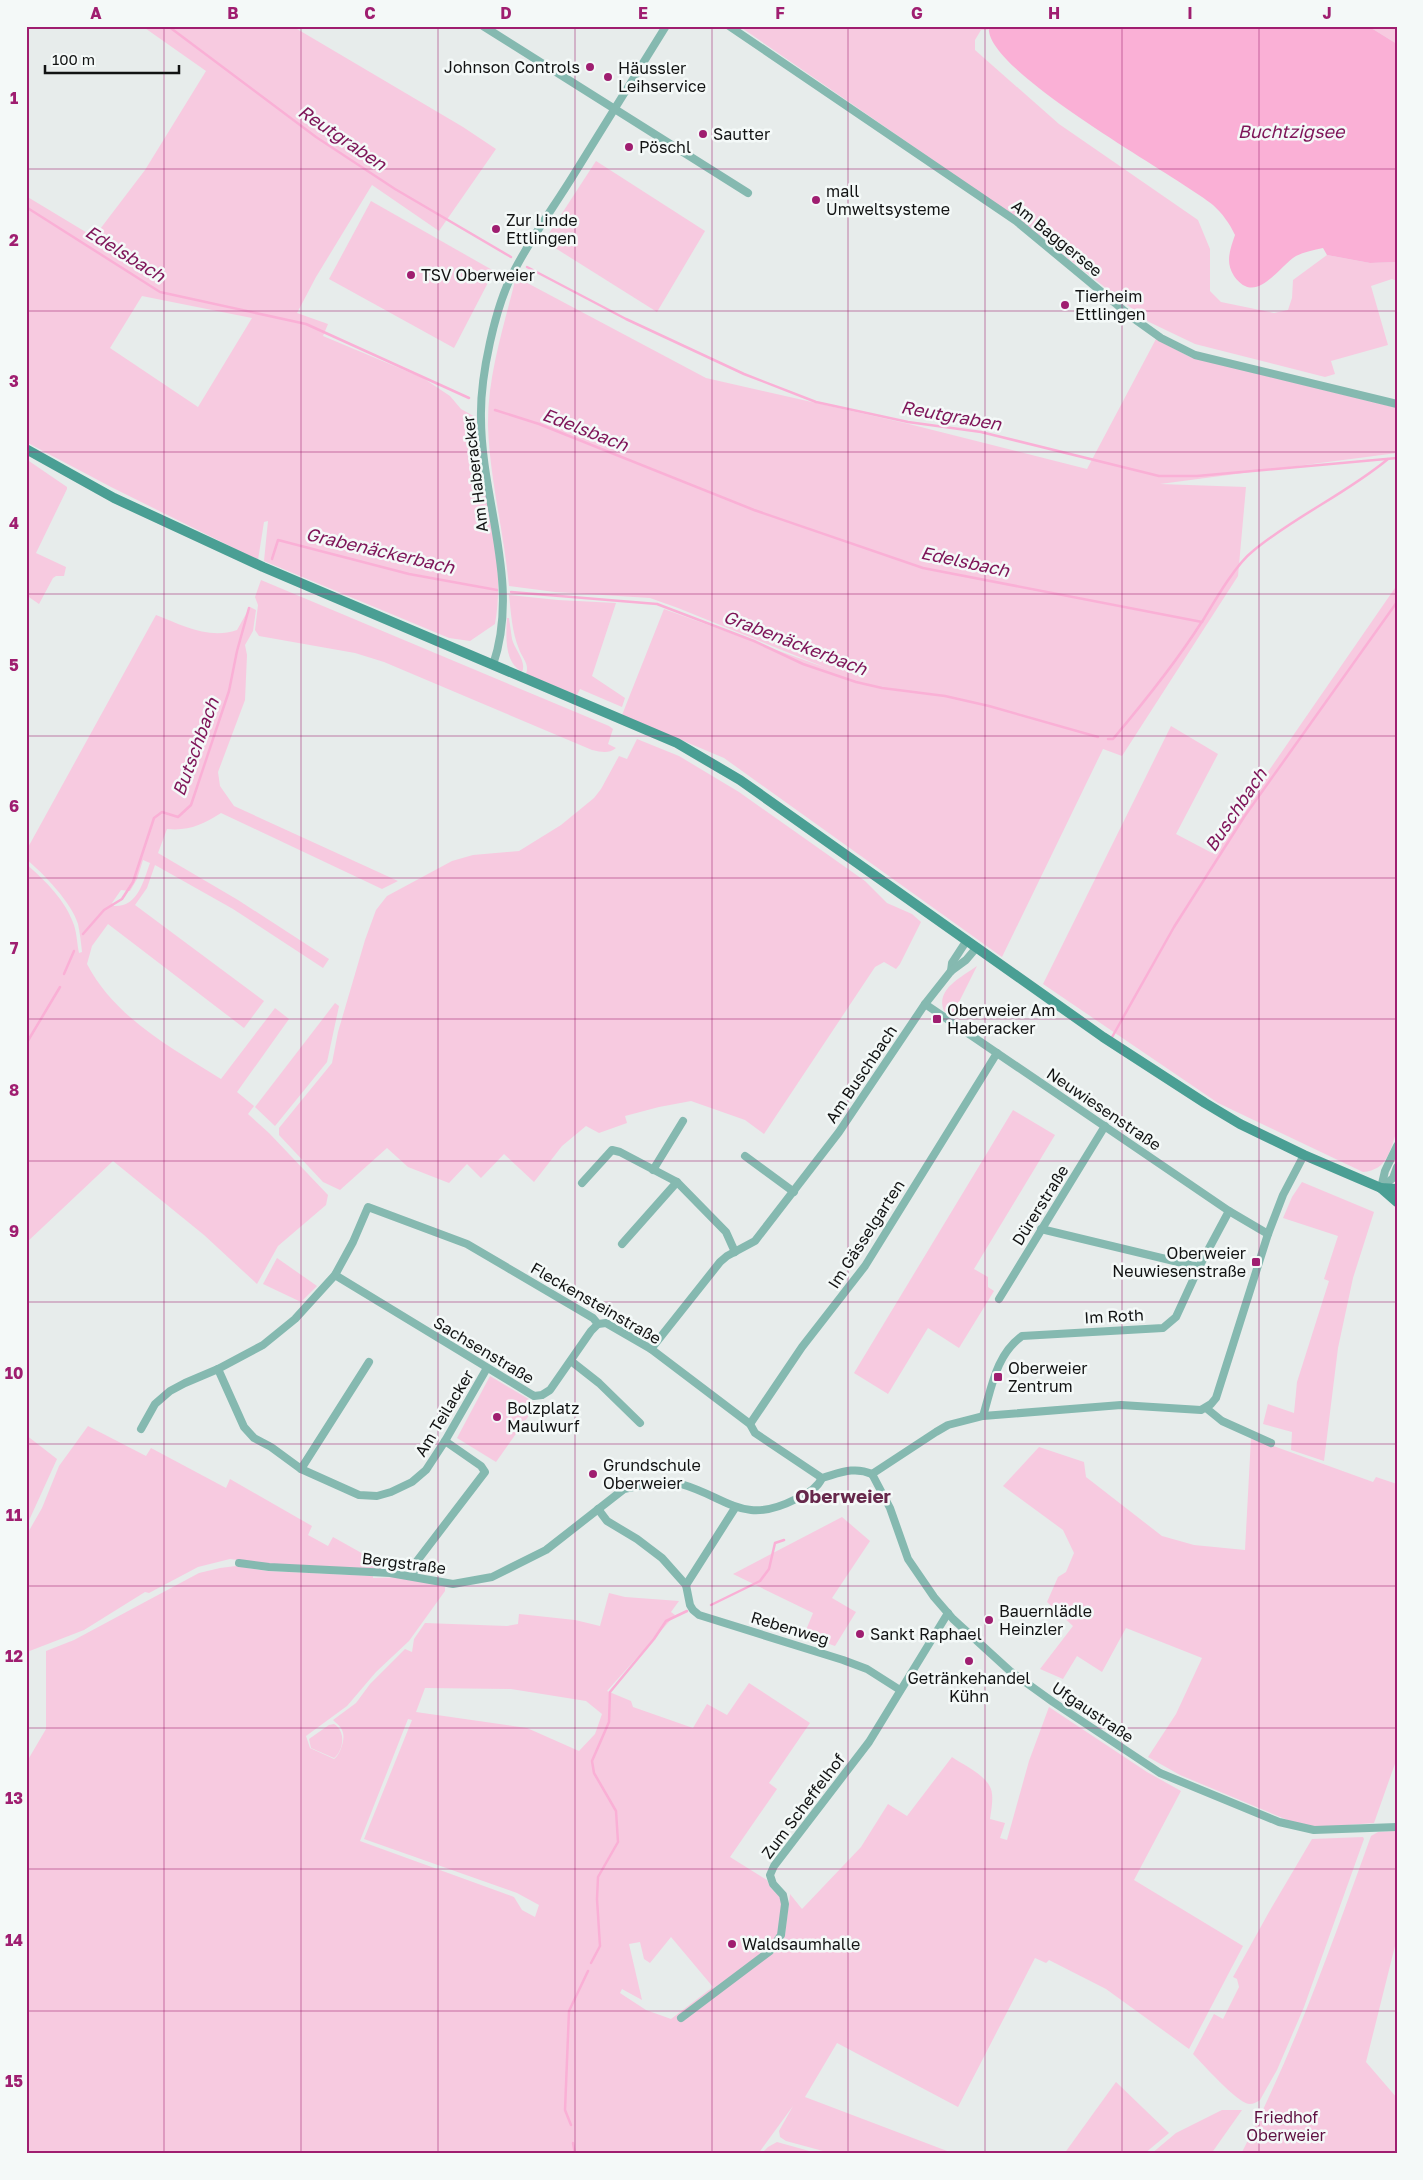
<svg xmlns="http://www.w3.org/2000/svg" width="1423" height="2180" font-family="'Golos Text',sans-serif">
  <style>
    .green { fill: #f7cae0; fill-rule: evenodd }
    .water { fill: #fab0d6 }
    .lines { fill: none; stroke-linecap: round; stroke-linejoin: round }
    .stream { stroke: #fab0d6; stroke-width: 2.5 }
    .minor { stroke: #85b9b0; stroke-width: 8 }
    .secondary { stroke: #4a9f94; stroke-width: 10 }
    .grid { fill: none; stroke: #9f1e70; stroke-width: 1; stroke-opacity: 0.55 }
    .poi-dot { fill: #9f1e70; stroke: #f4f9f8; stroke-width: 2 }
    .labels { text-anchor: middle; stroke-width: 5; stroke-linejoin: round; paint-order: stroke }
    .poi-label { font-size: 16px; fill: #121313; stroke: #f4f9f8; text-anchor: start }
    .street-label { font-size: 16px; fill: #121313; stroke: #f4f9f8 }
    .park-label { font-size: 16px; fill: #5e0e40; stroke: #f4f9f8 }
    .water-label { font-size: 18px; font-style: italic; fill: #7e1458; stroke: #f4f9f8 }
    .quarter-label { font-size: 19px; font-weight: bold; fill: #66284b; stroke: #f4f9f8 }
    .neatline { fill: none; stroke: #9f1e70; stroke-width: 2 }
    .grid-label { font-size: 16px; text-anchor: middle; font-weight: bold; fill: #9f1e70 }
  </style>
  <rect width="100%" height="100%" fill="#e7eceb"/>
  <!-- green -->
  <g class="green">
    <path d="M142 26H292L463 127 496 149 439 231 372 185 316 277 297 313 328 324 323 336 423 378 450 396 461 409 477 418C481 486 507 557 495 624L470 641 449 638 264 561 268 521 264 522 258 560 111 487 26 442V196L94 237 145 170 206 71ZM142 296 252 318 198 407 110 348Z"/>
    <polygon points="739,26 989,26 988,30 981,30 975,40 975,50 1059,124 1198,220 1210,249 1210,291 1221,302 1274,313 1288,310 1292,298 1293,280 1327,255 1370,263 1397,262 1397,281 1392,279 1371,286 1388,345 1331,361 1335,374 1325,377 1195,344 1149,322 1017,218"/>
    <polygon points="1368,26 1397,26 1397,44"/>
    <polygon points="596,161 705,231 657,312 544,241"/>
    <polygon points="371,201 494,271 454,348 329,279"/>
    <path d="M516 277 706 378 909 424 1087 469 1156 339 1190 357 1397 408V453L1160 484 1246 487 1238 576 1122 756 1103 749 1002 957 724 758 622 715 664 609 829 669 678 608 650 598 555 592 509 586C504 533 490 480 488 427 487 376 504 326 516 277Z"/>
    <polygon points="26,459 67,487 67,489 36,553 66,567 64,576 56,576 53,578 39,604 26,595"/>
    <path d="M261 580 609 726 613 729 608 744 616 748C608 754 602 752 592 750L384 662 355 653 259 636 255 630 258 605 255 597Z"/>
    <path d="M1397 585V1130C1390 1150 1388 1170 1363 1172L1218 1103 1043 984 1171 726 1218 754 1176 834 1212 853Z"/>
    <path d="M509 595 558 600 616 603 592 676 625 698 622 707 580 689 577 695 526 674C530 664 522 658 519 649 512 632 511 613 509 595Z"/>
    <path d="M250 607 256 610 253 631 245 645 247 655 245 700 218 772 220 786 234 806 398 881 382 889 221 813C202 825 189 831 167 829L158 853 238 900 329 959 323 968 233 909 155 865 147 888 135 905 264 1001 244 1028 108 924 92 946 87 964C115 1018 172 1048 221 1079L275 1008 289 1019 237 1092 254 1106 248 1114 269 1133 328 1195 326 1205 278 1246 257 1284 204 1235 113 1161 26 1243V864C45 880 66 901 74 925 77 934 77 944 79 953L82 952C81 943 80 933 78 924 72 903 43 873 26 859V851L156 615C182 625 209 640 237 630ZM143 860 150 863C143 882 138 907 114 906L112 903 121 890 130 891 137 879Z"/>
    <path d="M507 618H509C510 625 511 632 512 639 515 650 527 662 522 672 504 662 506 637 507 618Z"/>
    <polygon points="637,739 679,756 739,792 865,881 887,903 912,914 921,922 900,964 896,969 884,962 875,967 764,1134 745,1120 691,1101 659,1107 625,1116 627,1123 599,1133 586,1126 562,1146 534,1182 504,1154 481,1178 467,1164 449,1183 408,1167 387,1148 340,1190 323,1182 279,1135 279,1128 332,1063 338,1032 365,940 376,910 387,896 452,861 473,855 519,851 561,825 594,798 601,789 619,756 627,759"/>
    <path d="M977 966 955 1010 951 1015 944 1011C935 989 962 977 977 966Z"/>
    <polygon points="335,1003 339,1006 327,1062 275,1126 255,1107"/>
    <polygon points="1013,1110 1055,1135 974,1269 988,1277 988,1287 994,1291 959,1348 928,1328 888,1394 854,1373"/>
    <polygon points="1302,1182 1374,1212 1353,1278 1338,1348 1324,1461 1291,1450 1292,1432 1263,1424 1268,1404 1294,1413 1297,1382 1329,1281 1324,1279 1338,1236 1283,1218 1292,1197"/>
    <polygon points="277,1258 317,1286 301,1302 263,1284"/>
    <polygon points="490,1376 537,1404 496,1462 457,1438"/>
    <polygon points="88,1426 146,1456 151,1448 226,1488 230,1479 312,1526 308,1535 328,1546 333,1537 392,1570 276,1565 230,1559 198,1567 149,1593 145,1592 84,1630 27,1652 26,1536 42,1508 59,1466"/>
    <polygon points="26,1435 57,1459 26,1527"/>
    <polygon points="1251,1438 1373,1482 1376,1477 1397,1484 1397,1758 1374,1823 1320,1827 1297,1824 1180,1775 1148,1757 1176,1714 1202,1658 1126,1628 1102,1672 1077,1656 1063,1679 1040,1669 1073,1626 1047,1602 1058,1577 1066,1572 1074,1553 1063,1530 1003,1486 1039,1447 1084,1462 1086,1477 1162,1536 1194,1545 1245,1550"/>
    <polygon points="842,1517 870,1541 832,1598 856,1612 835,1646 804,1635 813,1613 733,1574"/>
    <path d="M236 1566 267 1571 373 1576V1578L406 1577 445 1587V1591L409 1641 376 1672 347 1706 306 1736 310 1748 334 1759C340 1755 345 1740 343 1733 342 1727 337 1724 333 1720L356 1703 370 1684 405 1649 412 1652 414 1639 425 1623 507 1626 518 1624 519 1614 575 1620 600 1626 609 1593 625 1597 679 1601 671 1612 675 1615 607 1691 631 1701 633 1707 693 1728 707 1704 727 1715 749 1683 810 1723 769 1783 777 1789 730 1857 767 1880 770 1887 782 1899 779 1934 774 1942 785 1935 790 1894 802 1909 861 1847 888 1804 907 1816 952 1757C965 1766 991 1777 992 1794 993 1802 991 1811 990 1819L1005 1823 1000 1838 1007 1840 1029 1761 1049 1707 1147 1772 1181 1791 1134 1880 1243 1946 1189 2049 1106 1989 1049 1960 1046 1963 1035 1958 958 2107 837 2043 805 2097 955 2154H834L786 2141 780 2137 779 2131 793 2106 758 2154H26V1757L29 1758 46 1729V1651L74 1640 199 1573 220 1568ZM425 1688 511 1689 586 1701 602 1714 595 1734 579 1751 527 1728 416 1712ZM408 1719 412 1720 364 1839 517 1893 539 1905 535 1917 522 1910 514 1897 360 1841ZM671 1937 713 1987 671 2019 646 2010 620 1993 622 1989 642 2000 629 1944 640 1942 644 1959 650 1963Z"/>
    <path d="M334 1724C346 1731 344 1750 334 1758L311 1748 309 1739 329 1725Z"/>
    <path d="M1397 1831V1938L1366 2062 1397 2098V2154H1241C1294 2052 1332 1944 1371 1836L1378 1832Z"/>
    <path d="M1363 1837 1364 1839 1304 2007 1277 2070 1260 2100C1257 2102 1254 2104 1249 2104 1236 2102 1203 2064 1193 2054L1214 2014 1223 2019 1239 1987 1237 1979 1233 1977 1269 1912 1312 1839Z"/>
    <polygon points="1116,2082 1169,2133 1144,2154 1064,2154"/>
    <polygon points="1222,2110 1242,2110 1211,2154 1151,2154 1176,2133"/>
    <polygon points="777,2142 820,2154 761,2154 768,2147"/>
  </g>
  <!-- water -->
  <path class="water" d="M989 26H1368L1397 44V262L1370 263 1327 255 1323 248C1314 250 1304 252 1296 256 1278 267 1256 307 1234 276 1225 262 1230 250 1235 235 1230 224 1222 213 1213 205 1178 176 981 70 989 26Z"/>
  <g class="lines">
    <!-- stream -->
    <g class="stream">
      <polyline points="168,26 316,137 395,189 511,257"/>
      <polyline points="26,207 160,292 306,324 469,398"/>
      <polyline points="527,267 626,319 744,374 816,402 908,422 981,432 1159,476 1197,476 1397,458"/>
      <path d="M495 410 539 424 754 510 923 568 1202 622C1214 602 1235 565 1253 551 1295 516 1346 494 1388 459"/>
      <polyline points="272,559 278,540 409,574 497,590"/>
      <polyline points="511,592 657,604 754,641 803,664 856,682 882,688 945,696 989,706 1098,737"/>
      <path d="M1108 739H1113C1145 701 1175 664 1201 623"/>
      <polyline points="83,934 104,910 122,899 133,882 154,818 162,812 178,817 191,805 229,691 237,651 249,608"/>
      <polyline points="64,974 74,951"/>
      <polyline points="1111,1039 1174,927 1244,817 1397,602"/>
      <polyline points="26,1044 60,987"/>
      <polyline points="711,1605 760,1581 769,1569 775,1543 784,1540"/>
      <polyline points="591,1963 600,1946 597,1899 598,1877 618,1842 616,1811 594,1773 592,1761 609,1722 610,1692 654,1639 666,1621 687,1611"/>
      <polyline points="571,2125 565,2110 569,2011 588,1971"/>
      <polyline points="573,2143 575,2154"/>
    </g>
    <!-- minor -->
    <g class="minor">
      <polyline points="483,26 748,193"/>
      <polyline points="729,26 1016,221 1133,318 1161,338 1195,355 1397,404"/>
      <path d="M493 665C521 583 481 500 481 418 480 377 495 306 514 271 532 236 556 204 576 171 606 123 636 74 666 26"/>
      <polyline points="951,971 952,963 967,940"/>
      <polyline points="925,1004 1229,1211 1268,1234"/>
      <polyline points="745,1156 794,1192"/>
      <polyline points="653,1170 683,1121"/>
      <polyline points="582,1183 612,1150 620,1152 677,1182 726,1232 735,1252"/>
      <polyline points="1381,1188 1385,1171 1397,1146"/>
      <polyline points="1381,1188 1393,1178 1397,1167"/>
      <polyline points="1041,1229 1199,1267"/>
      <polyline points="622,1244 677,1182"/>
      <polyline points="335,1275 534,1396 542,1395 550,1390 591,1331 598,1324"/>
      <polyline points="999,1299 1105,1126"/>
      <polyline points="651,1349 720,1262 727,1256 755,1241 839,1132 925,1004 951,971 966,960 977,947"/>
      <polyline points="571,1361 599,1383 640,1423"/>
      <polyline points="218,1369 244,1427 254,1438 271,1447 301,1469 359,1495 377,1496 391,1492 412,1482 426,1470 445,1441 487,1368"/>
      <polyline points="1206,1408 1222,1421 1271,1443"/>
      <path d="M983 1416C992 1386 996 1355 1022 1336L1163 1328 1176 1317 1199 1267 1229 1211"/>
      <polyline points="750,1424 802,1347 865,1266 997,1053"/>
      <path d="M141 1429 155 1404 170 1391 185 1383 218 1369 263 1345 295 1319 335 1275 353 1242 368 1207 467 1244 593 1318 598 1324 606 1323 651 1349 750 1424 755 1433 822 1478C840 1473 854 1466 872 1474"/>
      <polyline points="301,1469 369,1362"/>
      <polyline points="872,1474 890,1508 908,1559 934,1597 953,1619 1010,1671 1053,1702 1160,1773 1279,1822 1314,1830 1397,1827"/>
      <polyline points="872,1474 936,1432 948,1425 983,1416 1121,1405 1201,1410 1211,1404 1216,1398 1268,1234 1283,1195 1304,1155"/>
      <polyline points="598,1509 607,1521 637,1539 662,1558 686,1585 690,1605 693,1610 699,1615 843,1660 867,1669 900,1690"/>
      <path d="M239 1563 269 1567 390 1573 453 1584 492 1577 546 1550 624 1489C641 1485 664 1480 681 1484 729 1498 743 1526 796 1499 807 1493 817 1489 822 1478"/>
      <polyline points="413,1575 417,1561 485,1472 481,1466 445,1441"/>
      <polyline points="686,1585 735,1508"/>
      <polyline points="681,2018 770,1951 781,1935 785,1904 783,1895 773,1884 770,1875 774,1866 869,1742 948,1613"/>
    </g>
    <!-- secondary -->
    <g class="secondary">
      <polyline points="26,449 114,498 263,567 677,743 740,780 1103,1037 1205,1103 1240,1124 1304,1155 1381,1188 1397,1189"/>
      <polyline points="1381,1188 1397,1202"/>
    </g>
  </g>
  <!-- grid -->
  <path class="grid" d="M164 26V2154M301 26V2154M438 26V2154M575 26V2154M712 26V2154M848 26V2154M985 26V2154M1122 26V2154M1259 26V2154M26 169H1397M26 311H1397M26 452H1397M26 594H1397M26 736H1397M26 878H1397M26 1019H1397M26 1161H1397M26 1302H1397M26 1444H1397M26 1586H1397M26 1728H1397M26 1869H1397M26 2011H1397"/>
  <!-- markers -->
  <g class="poi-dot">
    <circle cx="590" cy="67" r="5"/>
    <circle cx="608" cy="77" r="5"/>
    <circle cx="703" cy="134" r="5"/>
    <circle cx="629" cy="147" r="5"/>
    <circle cx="816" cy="200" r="5"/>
    <circle cx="496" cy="229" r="5"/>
    <circle cx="411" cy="275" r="5"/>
    <circle cx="1065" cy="305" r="5"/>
    <rect x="932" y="1014" width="10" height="10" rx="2.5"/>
    <rect x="1251" y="1257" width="10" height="10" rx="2.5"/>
    <rect x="993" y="1372" width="10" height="10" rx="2.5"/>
    <circle cx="497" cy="1417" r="5"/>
    <circle cx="593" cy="1474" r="5"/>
    <circle cx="989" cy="1620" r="5"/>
    <circle cx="860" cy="1634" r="5"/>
    <circle cx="969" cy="1661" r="5"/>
    <circle cx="732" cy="1944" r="5"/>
  </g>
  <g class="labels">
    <!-- poi labels -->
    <g class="poi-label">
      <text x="580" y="73" text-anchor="end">Johnson Controls</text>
      <text x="618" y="74">Häussler<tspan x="618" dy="18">Leihservice</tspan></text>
      <text x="713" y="140">Sautter</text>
      <text x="639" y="153">Pöschl</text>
      <text x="826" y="197">mall<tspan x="826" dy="18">Umweltsysteme</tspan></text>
      <text x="506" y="226">Zur Linde<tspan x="506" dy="18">Ettlingen</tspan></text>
      <text x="421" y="281">TSV Oberweier</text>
      <text x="1075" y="302">Tierheim<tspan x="1075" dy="18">Ettlingen</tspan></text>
      <text x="947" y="1016">Oberweier Am<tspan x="947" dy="18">Haberacker</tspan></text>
      <text x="1246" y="1259" text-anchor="end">Oberweier<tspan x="1246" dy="18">Neuwiesenstraße</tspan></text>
      <text x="1008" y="1374">Oberweier<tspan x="1008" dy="18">Zentrum</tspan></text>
      <text x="507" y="1414">Bolzplatz<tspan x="507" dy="18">Maulwurf</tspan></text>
      <text x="603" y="1471">Grundschule<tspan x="603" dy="18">Oberweier</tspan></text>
      <text x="999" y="1617">Bauernlädle<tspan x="999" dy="18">Heinzler</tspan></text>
      <text x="870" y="1640">Sankt Raphael</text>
      <text x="969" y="1684" text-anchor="middle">Getränkehandel<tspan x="969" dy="18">Kühn</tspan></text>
      <text x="742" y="1950">Waldsaumhalle</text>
    </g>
    <!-- street labels -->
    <g class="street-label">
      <text transform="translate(1057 238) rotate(39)" y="6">Am Baggersee</text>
      <text transform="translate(475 474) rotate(-97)" y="6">Am Haberacker</text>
      <text transform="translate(861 1074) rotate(-56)" y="6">Am Buschbach</text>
      <text transform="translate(1104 1109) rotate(34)" y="6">Neuwiesenstraße</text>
      <text transform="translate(1040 1205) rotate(-58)" y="6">Dürerstraße</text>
      <text transform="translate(866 1234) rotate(-57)" y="6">Im Gässelgarten</text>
      <text transform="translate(596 1303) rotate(30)" y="6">Fleckensteinstraße</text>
      <text transform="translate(1114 1316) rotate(-3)" y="6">Im Roth</text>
      <text transform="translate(484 1350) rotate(31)" y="6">Sachsenstraße</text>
      <text transform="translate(444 1413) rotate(-59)" y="6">Am Teilacker</text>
      <text transform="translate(404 1563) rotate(7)" y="6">Bergstraße</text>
      <text transform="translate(790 1628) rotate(17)" y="6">Rebenweg</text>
      <text transform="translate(1093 1712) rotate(34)" y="6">Ufgaustraße</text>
      <text transform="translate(803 1806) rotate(-53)" y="6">Zum Scheffelhof</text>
    </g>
    <!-- park labels -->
    <g class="park-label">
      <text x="1286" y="2123">Friedhof<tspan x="1286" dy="18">Oberweier</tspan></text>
    </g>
    <!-- water labels -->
    <g class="water-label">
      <text x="1291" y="138">Buchtzigsee</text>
      <text transform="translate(342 138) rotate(34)" y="6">Reutgraben</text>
      <text transform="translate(125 254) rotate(32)" y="6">Edelsbach</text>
      <text transform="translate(951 416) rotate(10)" y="6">Reutgraben</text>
      <text transform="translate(585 430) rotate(21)" y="6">Edelsbach</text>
      <text transform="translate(380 551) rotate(13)" y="6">Grabenäckerbach</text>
      <text transform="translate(965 562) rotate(12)" y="6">Edelsbach</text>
      <text transform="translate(795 643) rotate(21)" y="6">Grabenäckerbach</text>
      <text transform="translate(196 747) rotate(-70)" y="6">Butschbach</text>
      <text transform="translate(1236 810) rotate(-56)" y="6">Buschbach</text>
    </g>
    <!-- quarter labels -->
    <g class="quarter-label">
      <text x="843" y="1503">Oberweier</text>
    </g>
  </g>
  <!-- border -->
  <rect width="1423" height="2180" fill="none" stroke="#f4f9f8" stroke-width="55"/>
  <!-- scale -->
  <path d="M45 65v8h134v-8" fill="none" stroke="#121313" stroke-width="2.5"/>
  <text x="52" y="65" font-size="15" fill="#121313" stroke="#f4f9f8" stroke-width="4" paint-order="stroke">100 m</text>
  <rect x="28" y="28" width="1368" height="2124" class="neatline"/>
  <g class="grid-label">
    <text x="96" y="19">A</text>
    <text x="233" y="19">B</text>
    <text x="370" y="19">C</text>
    <text x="506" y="19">D</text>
    <text x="643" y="19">E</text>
    <text x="780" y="19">F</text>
    <text x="917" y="19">G</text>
    <text x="1054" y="19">H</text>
    <text x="1190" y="19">I</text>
    <text x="1327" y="19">J</text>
    <text x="14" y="104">1</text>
    <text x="14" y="246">2</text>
    <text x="14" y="387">3</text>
    <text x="14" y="529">4</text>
    <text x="14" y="671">5</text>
    <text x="14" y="812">6</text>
    <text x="14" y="954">7</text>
    <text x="14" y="1096">8</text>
    <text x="14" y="1237">9</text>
    <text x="14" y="1379">10</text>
    <text x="14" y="1521">11</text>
    <text x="14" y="1662">12</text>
    <text x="14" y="1804">13</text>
    <text x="14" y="1946">14</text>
    <text x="14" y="2087">15</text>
  </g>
</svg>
